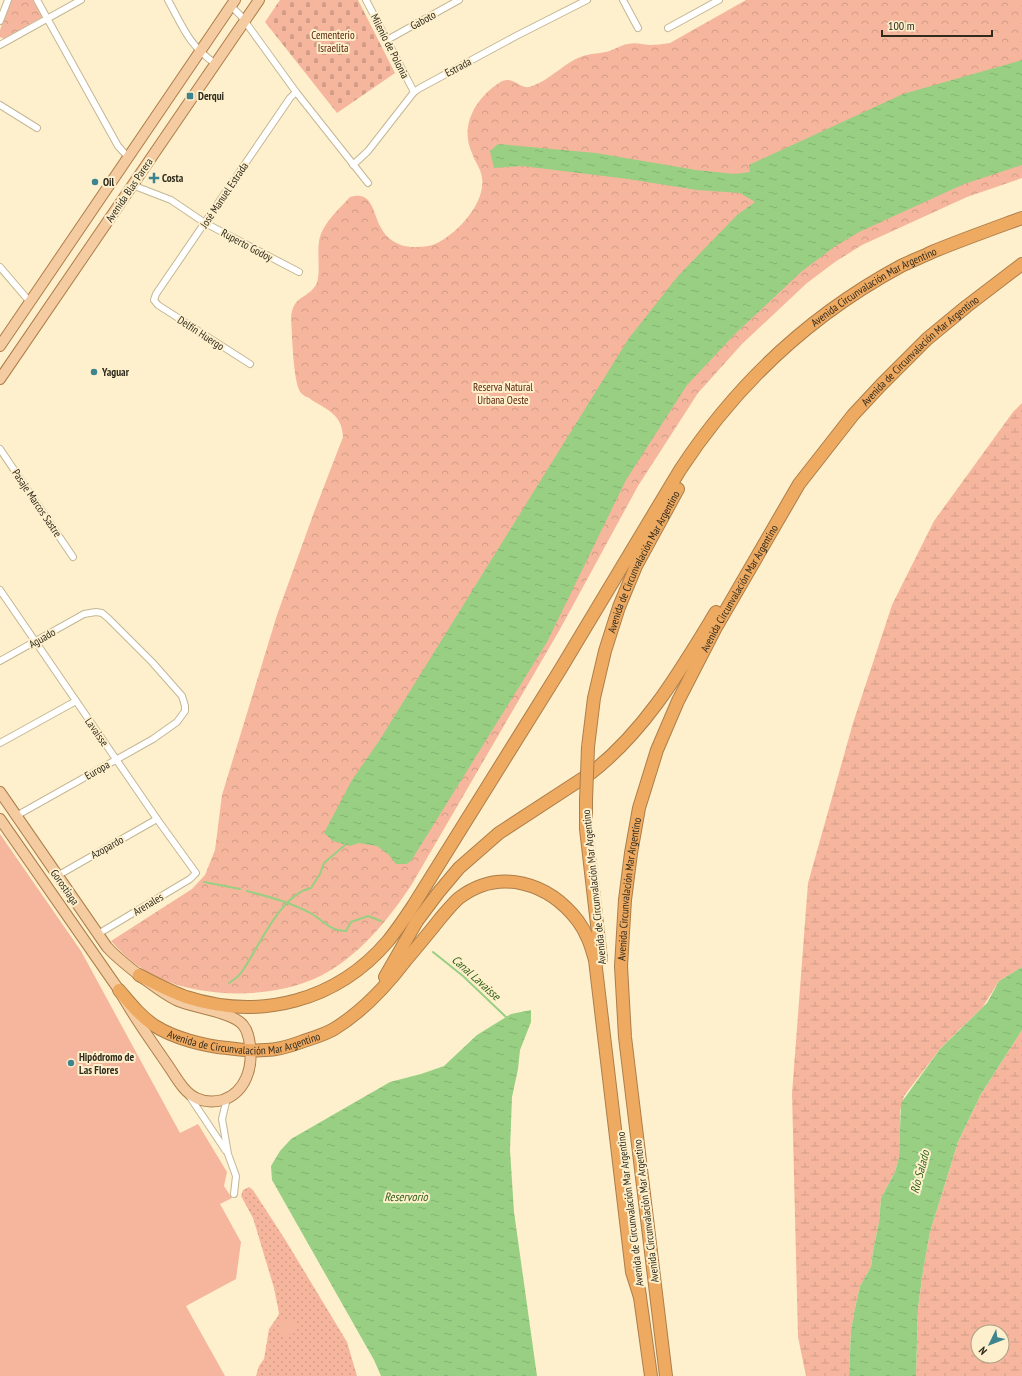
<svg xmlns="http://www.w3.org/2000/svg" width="1022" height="1376" font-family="'PT Sans Narrow',sans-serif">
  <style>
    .grass { fill: url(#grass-dots) }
    .wetland { fill: url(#wetland-marsh); fill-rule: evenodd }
    .cemetery { fill: url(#cemetery-stones) }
    .park { fill: url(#park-crowns) }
    .pitch { fill: #f5b69d }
    .water { fill: url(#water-ripples) }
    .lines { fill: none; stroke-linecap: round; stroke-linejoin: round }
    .stream { stroke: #98cf83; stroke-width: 2 }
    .minor-casing { stroke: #c4b794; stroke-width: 8 }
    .primary-casing { stroke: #ac7e4a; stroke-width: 12 }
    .motorway-casing { stroke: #ac7e4a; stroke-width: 14 }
    .minor { stroke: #fff; stroke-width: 6 }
    .primary { stroke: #f5cca1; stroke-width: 10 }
    .motorway { stroke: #efaa62; stroke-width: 12 }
    .motorway-bridge-casing { stroke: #ac7e4a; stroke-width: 14; stroke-linecap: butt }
    .motorway-bridge { stroke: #efaa62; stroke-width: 12 }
    .poi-dot { fill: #3e848f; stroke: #fef0cc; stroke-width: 1.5 }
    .labels { text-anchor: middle; stroke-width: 4; stroke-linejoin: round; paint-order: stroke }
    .street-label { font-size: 11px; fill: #302b1d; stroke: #fef0cc }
    .park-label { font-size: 11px; fill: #592208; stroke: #fef0cc }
    .poi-label { font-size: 11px; font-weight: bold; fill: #302b1d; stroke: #fef0cc; text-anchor: start }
    .water-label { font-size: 12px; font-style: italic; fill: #2d5f14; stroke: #fef0cc }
  </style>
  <defs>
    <pattern id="grass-dots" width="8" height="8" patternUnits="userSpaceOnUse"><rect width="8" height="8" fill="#f5b69d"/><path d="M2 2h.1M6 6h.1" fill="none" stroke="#d29d87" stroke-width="1.8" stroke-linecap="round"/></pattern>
    <pattern id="wetland-marsh" width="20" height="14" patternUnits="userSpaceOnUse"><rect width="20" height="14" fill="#f5b69d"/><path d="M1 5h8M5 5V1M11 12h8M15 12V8" fill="none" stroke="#d29d87"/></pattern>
    <pattern id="cemetery-stones" width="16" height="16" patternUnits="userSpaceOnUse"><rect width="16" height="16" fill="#f5b69d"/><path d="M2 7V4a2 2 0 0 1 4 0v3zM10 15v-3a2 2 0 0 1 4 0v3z" fill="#d29d87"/></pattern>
    <pattern id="park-crowns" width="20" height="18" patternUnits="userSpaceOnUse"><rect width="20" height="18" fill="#f5b69d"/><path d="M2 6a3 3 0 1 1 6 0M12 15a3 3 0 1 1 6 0" fill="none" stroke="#d29d87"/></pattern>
    <pattern id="water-ripples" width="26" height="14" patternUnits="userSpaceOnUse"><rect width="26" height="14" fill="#98cf83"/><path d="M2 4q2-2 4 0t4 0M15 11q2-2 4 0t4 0" fill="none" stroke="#83b271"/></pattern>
  </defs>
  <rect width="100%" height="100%" fill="#fef0cc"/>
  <!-- grass -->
  <polygon class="grass" points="249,1187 253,1190 286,1241 347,1342 357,1376 256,1376 259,1366 264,1359 269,1329 278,1316 279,1313 274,1288 253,1218 241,1196 243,1190"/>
  <!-- wetland -->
  <g class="wetland">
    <polygon points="1022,403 1022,967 999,981 982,1008 961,1028 940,1049 904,1096 900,1111 900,1134 899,1157 895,1172 881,1198 879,1222 873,1251 871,1267 860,1286 855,1308 851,1330 849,1376 806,1376 798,1337 792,1094 808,883 853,723 892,605 934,521 1013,412"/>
    <path d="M1022 1030V1376H916L918 1308 923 1271 930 1232 958 1142 981 1094ZM978 1332H1002V1356H978Z"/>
  </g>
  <!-- cemetery -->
  <polygon class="cemetery" points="280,0 358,0 395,73 337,113 265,22"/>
  <!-- park -->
  <g class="park">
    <polygon points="11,0 35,0 44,16 4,39 0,37 0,30"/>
    <path d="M746 0H1022V178L967 197 862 245 835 262 807 283 742 344 698 393 638 486 559 631 412 884C390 917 365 949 331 970 285 999 210 1000 161 979 141 970 125 957 111 941L192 889 205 875 215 850 222 795 277 615 313 515 343 437C342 413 326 410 309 398 306 397 303 395 301 393 293 384 292 332 291 318 293 295 306 300 316 285 321 276 317 253 319 242 321 225 339 209 350 197 372 190 373 212 380 226 386 239 398 246 411 247 419 247 428 247 435 244 456 235 486 203 482 178 481 169 475 162 472 153 460 127 474 101 496 85 512 72 518 89 529 87 551 81 565 60 587 55 593 53 599 54 605 52 613 51 620 45 628 44 635 42 642 44 649 45 656 45 663 44 670 43Z"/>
  </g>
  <!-- pitch -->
  <g class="pitch">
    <polygon points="0,834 81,951 180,1133 198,1124 227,1172 224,1186 232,1198 220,1204 241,1242 236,1279 186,1306 225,1376 0,1376"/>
    <circle cx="287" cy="1327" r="8"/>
  </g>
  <!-- water -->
  <g class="water">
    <polygon points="1022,60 1022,165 964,184 859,232 834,247 801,272 735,334 687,385 626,480 547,642 411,861 406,864 396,864 389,855 377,846 359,843 350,846 333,841 324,833 352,780 379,741 629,338 678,276 737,215 755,202 740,193 697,190 628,179 522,166 494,168 490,151 498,144 596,153 696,170 735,174 750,172 749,165 903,94"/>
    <polygon points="1022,967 1022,1030 981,1094 958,1142 930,1232 923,1271 918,1308 916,1376 849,1376 851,1330 855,1308 860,1286 871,1267 873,1251 879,1222 881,1198 895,1172 899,1157 901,1103 940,1049 987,1003 999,981"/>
    <polygon points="531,1010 531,1022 520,1050 518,1069 512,1097 510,1150 514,1212 537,1376 381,1376 374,1360 272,1180 271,1166 280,1151 291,1139 390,1082 421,1074 444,1066 477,1035 511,1014"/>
  </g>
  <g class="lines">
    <!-- stream -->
    <g class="stream">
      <polyline points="204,882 240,889"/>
      <path d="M247 891C270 897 293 903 314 915 324 922 333 932 346 931L351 922 368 916 381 921"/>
      <polyline points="433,952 463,976 506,1017"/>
      <path d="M229 983C233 980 238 977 241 973 259 948 279 895 311 888L320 874 324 863 345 845"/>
    </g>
    <!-- minor casing -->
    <g class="minor-casing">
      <g id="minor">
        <polyline points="37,0 118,146 128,157"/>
        <path d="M168 0C183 27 189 46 216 64"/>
        <polyline points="366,0 414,92"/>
        <polyline points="623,0 638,28"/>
        <polyline points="231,6 241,16 296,92 368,183"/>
        <polyline points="0,21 8,0"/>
        <polyline points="668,28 719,0"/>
        <polyline points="387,40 459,0"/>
        <polyline points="0,45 81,0"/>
        <polyline points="0,105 37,128"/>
        <polyline points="353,165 368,151 414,92 420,88 516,36 587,0"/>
        <polyline points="132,185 171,200 205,223 299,272"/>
        <polyline points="0,267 30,302"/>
        <polyline points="250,364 158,305 154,300 156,294 290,98 296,92"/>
        <polyline points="0,449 73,557"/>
        <polyline points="0,590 157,819 196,873 190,879 98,934"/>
        <polyline points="0,661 84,614 96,612 102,613 108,618 152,662 182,696 185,706 185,711 177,722 153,739 16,816"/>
        <polyline points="0,743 76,701"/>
        <polyline points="57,876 157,819"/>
        <polyline points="190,1097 226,1151"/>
        <polyline points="227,1098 222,1119 228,1154 236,1176 234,1194"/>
      </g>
    </g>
    <!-- primary casing -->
    <g class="primary-casing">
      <g id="primary">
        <polyline points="0,346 235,0"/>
        <polyline points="0,379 259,0"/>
        <path d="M0 792 107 947C118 959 130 968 143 978 154 986 164 994 176 1000 193 1008 233 1012 243 1025 248 1031 249 1038 250 1045 253 1067 246 1092 223 1100 214 1102 204 1102 196 1098 183 1092 175 1075 167 1064 150 1039 133 1016 119 990L0 819"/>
      </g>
    </g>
    <!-- motorway casing -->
    <g class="motorway-casing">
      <g id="motorway">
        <path id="s1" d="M588 747 594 698 605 651 619 607 636 566 678 489"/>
        <polyline points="586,800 586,829 601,959"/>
        <path id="s2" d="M139 975C154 983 169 991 186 997 260 1021 337 1001 388 941 397 930 405 918 413 906L560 670 680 470C737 383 810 315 901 266 911 261 922 257 932 252 961 240 992 229 1022 218"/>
        <path d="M385 977 417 921 438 893 459 868 499 833 591 773C646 730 680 671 716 612"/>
        <path id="s3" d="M119 990C130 1003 140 1016 155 1026 174 1038 204 1046 227 1048 240 1050 253 1051 266 1050 278 1050 290 1046 301 1042 312 1038 324 1035 334 1029 362 1012 387 985 406 960 417 947 428 934 439 920 445 913 452 904 459 898 500 867 549 883 578 921 587 933 591 946 595 960L632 1272 640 1297"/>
        <polyline points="639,1290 651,1376"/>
        <path id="s4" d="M666 1376 625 1037 621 966 625 900 631 853 639 808 657 750 678 701 715 629 799 484 853 415 881 385 927 339 967 306 1022 264"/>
      </g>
    </g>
    <!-- minor -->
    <use href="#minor" class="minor"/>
    <!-- primary -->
    <use href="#primary" class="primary"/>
    <!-- motorway -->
    <use href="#motorway" class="motorway"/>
    <!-- motorway-bridge casing -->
    <g class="motorway-bridge-casing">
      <polyline id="motorway-bridge" points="586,800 588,747"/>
    </g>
    <!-- motorway-bridge -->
    <use href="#motorway-bridge" class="motorway-bridge"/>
  </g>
  <!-- markers -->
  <g class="poi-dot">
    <rect x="186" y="92" width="8" height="8" rx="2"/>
    <path d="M152 172h4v4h4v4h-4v4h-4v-4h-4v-4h4z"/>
    <circle cx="95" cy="182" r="4"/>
    <circle cx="94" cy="372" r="4"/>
    <circle cx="71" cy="1063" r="4"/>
  </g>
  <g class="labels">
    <!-- street labels -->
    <g class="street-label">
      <text transform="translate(423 20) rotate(-29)" y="4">Gaboto</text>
      <text transform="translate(390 46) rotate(63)" y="4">Milenio de Polonia</text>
      <text transform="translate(458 67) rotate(-28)" y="4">Estrada</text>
      <text transform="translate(129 190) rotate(-56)" y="4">Avenida Blas Parera</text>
      <text transform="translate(224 195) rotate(-56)" y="4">José Manuel Estrada</text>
      <text transform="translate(247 245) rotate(28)" y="4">Ruperto Godoy</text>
      <text dy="4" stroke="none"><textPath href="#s2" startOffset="1099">Avenida Circunvalación Mar Argentino</textPath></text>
      <text transform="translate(201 333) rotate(33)" y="4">Delfín Huergo</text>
      <text dy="4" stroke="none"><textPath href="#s4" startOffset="1115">Avenida de Circunvalación Mar Argentino</textPath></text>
      <text transform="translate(37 503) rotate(56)" y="4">Pasaje Marcos Sastre</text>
      <text dy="4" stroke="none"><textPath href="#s1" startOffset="195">Avenida de Circunvalación Mar Argentino</textPath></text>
      <text dy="4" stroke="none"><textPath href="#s4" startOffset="814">Avenida Circunvalación Mar Argentino</textPath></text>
      <text transform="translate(42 638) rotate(-30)" y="4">Aguado</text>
      <text transform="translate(97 732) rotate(55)" y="4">Lavaisse</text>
      <text transform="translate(97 770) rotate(-30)" y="4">Europa</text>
      <text transform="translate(107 847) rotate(-29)" y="4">Azopardo</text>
      <text transform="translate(65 887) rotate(55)" y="4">Gorostiaga</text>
      <text transform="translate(594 887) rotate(-96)" y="4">Avenida de Circunvalación Mar Argentino</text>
      <text dy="4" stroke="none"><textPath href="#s4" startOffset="490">Avenida Circunvalación Mar Argentino</textPath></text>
      <text transform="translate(148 904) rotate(-31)" y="4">Arenales</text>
      <text dy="4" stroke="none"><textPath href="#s3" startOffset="144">Avenida de Circunvalación Mar Argentino</textPath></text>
      <text transform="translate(630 1209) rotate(-97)" y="4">Avenida de Circunvalación Mar Argentino</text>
      <text transform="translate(646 1211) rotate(-97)" y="4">Avenida Circunvalación Mar Argentino</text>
    </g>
    <!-- park labels -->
    <g class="park-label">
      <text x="333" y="39">Cementerio<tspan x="333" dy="13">Israelita</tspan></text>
      <text x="503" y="391">Reserva Natural<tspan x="503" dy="13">Urbana Oeste</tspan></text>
    </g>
    <!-- poi labels -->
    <g class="poi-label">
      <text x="198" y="100">Derqui</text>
      <text x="162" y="182">Costa</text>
      <text x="103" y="186">Oil</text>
      <text x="102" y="376">Yaguar</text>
      <text x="79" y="1061">Hipódromo de<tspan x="79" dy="13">Las Flores</tspan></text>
    </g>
    <!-- water labels -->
    <g class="water-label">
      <text transform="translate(476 978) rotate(42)" y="4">Canal Lavaisse</text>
      <text transform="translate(920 1172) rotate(-75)" y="4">Río Salado</text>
      <text x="406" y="1201">Reservorio</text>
    </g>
  </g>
  <!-- north arrow -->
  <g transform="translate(990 1344) rotate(227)"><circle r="19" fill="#fef0cc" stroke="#aca186"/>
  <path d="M0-3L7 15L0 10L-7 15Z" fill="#3e848f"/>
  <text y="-6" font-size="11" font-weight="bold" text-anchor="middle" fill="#302b1d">N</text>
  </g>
  <!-- scale -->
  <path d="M882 30v6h110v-6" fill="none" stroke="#302b1d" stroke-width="2"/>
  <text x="888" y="30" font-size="12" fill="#302b1d" stroke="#fef0cc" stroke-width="3" paint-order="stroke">100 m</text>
</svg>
